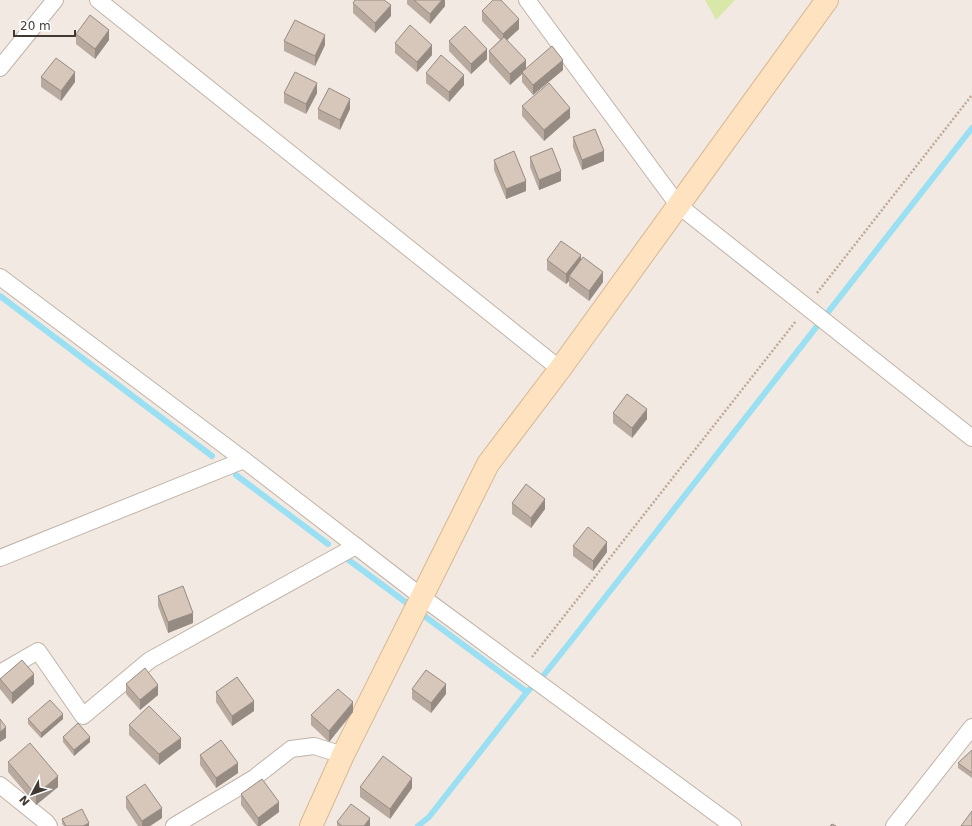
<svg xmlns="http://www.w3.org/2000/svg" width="972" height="826" font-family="'DejaVu Sans',sans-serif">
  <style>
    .green { fill: #d9e8a9 }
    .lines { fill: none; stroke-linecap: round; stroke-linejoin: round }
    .stream { stroke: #9be0f2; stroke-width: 6 }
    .street-casing { stroke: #c0b2a8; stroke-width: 18 }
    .secondary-casing { stroke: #d7b692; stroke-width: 24 }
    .path { stroke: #bfa896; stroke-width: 2.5; stroke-dasharray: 2 2; stroke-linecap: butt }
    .street { stroke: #fff; stroke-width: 16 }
    .secondary { stroke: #ffe2bf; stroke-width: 22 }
    .wall { fill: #b9aaa0 }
    .shaded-wall { fill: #968b82 }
    .building { fill: #d7c6ba; stroke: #968b82 }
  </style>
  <rect width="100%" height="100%" fill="#f2eae2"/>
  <!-- green -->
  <polygon class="green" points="705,0 735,0 716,20"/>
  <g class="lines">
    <!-- stream -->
    <g class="stream">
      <polyline points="0,296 212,456"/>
      <polyline points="236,475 328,544"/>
      <polyline points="346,558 527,692"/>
      <polyline points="418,826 429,817 527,692 543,676 571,641 972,128"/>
    </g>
    <!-- street casing -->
    <g class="street-casing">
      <g id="street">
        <polyline points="98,0 560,369"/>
        <polyline points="527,0 678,205 972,438"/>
        <polyline points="0,68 55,0"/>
        <polyline points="0,277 244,460 422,597 733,826"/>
        <polyline points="0,558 244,460"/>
        <polyline points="0,673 38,651 83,716 150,660 356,546"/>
        <polyline points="0,785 46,822 49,826"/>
        <polyline points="174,826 254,778 291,749 314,746 343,755"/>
        <polyline points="894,826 972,727"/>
      </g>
    </g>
    <!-- secondary casing -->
    <g class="secondary-casing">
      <polyline id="secondary" points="311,826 343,755 488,464 560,369 827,0"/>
    </g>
    <!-- path -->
    <g class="path">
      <polyline points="817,293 972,95"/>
      <polyline points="532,657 796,321"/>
    </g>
    <!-- street -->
    <use href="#street" class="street"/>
    <!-- secondary -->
    <use href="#secondary" class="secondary"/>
  </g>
  <!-- wall -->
  <g class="wall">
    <polygon points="407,0 445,0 445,6 430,24 407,4"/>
    <polygon points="353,3 391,16 375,33 353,13"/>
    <polygon points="482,11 519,29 507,40 526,68 563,70 533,95 522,82 522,74 510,85 489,62 489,51 500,40 482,21"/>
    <polygon points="76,34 109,40 95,59 76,44"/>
    <polygon points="284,41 325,45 315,66 284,51"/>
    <polygon points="449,41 487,59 471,74 449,51"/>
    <polygon points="395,43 432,55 417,72 395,53"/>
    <polygon points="426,73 464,85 449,102 426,83"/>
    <polygon points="41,77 75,82 61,101 41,87"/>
    <polygon points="284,93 317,93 306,114 284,103"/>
    <polygon points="522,106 570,118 544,141 522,116"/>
    <polygon points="318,109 350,109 340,130 318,119"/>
    <polygon points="573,137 604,161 582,170 573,147"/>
    <polygon points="530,157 561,181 539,190 530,167"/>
    <polygon points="494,160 526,191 506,199 494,170"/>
    <polygon points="547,260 581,261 603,282 589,301 569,286 569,281 566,284 547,270"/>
    <polygon points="613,413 647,419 632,438 613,423"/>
    <polygon points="512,503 545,509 531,528 512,514"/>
    <polygon points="573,546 607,552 593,571 573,556"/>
    <polygon points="158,596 193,623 168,633 158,606"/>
    <polygon points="0,679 34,684 12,704 0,689"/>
    <polygon points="126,684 158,695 140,710 126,694"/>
    <polygon points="412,689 446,694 431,713 412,699"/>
    <polygon points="216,692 254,711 232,726 216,702"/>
    <polygon points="353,712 329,742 311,725 311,715"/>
    <polygon points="28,719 63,719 41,738 28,724"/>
    <polygon points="129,725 181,748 159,765 129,735"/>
    <polygon points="63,737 90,742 74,756 63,742"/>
    <polygon points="972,750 972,778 958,768 958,763"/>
    <polygon points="200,755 238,773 216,788 200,765"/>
    <polygon points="8,762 58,787 36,805 8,772"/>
    <polygon points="360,787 412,788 390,819 360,797"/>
    <polygon points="241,794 279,812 260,826 257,826 241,805"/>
    <polygon points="126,797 162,818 150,826 138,826 126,808"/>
    <polygon points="62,819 89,826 64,826 62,824"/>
    <polygon points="337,822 370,826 337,826"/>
  </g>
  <!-- shaded-wall -->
  <g class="shaded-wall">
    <polygon points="442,0 445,0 445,6 430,24 430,14"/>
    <polygon points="391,5 391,16 375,33 375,23"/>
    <polygon points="519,19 519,29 503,44 503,34"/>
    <polygon points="109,30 109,40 95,59 95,49"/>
    <polygon points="325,35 325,45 315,66 315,56"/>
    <polygon points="432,45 432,55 417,72 417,62"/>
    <polygon points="487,49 487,59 471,74 471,64"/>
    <polygon points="526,60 526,70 522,72 522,74 510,85 510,74"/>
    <polygon points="563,60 563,70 533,95 533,85"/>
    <polygon points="75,72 75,82 61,101 61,91"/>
    <polygon points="464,75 464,85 449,102 449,92"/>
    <polygon points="317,83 317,93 306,114 306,104"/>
    <polygon points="350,99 350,109 340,130 340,120"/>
    <polygon points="570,108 570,118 544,141 544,130"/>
    <polygon points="604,151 604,161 582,170 582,160"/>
    <polygon points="561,171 561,181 539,190 539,180"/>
    <polygon points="526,181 526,191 506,199 506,189"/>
    <polygon points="581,255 581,265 569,276 569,281 566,284 566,274"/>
    <polygon points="603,272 603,282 589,301 589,291"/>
    <polygon points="647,409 647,419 632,438 632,428"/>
    <polygon points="545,499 545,509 531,528 531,518"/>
    <polygon points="607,542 607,552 593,571 593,561"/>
    <polygon points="193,613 193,623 168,633 168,622"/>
    <polygon points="34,674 34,684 12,704 12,693"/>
    <polygon points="446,684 446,694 431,713 431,703"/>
    <polygon points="158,685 158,695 140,710 140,700"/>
    <polygon points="254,701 254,711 232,726 232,716"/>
    <polygon points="353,702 353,712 329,742 329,731"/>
    <polygon points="63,714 63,719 41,738 41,733"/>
    <polygon points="6,727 6,738 0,742 0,732"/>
    <polygon points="90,737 90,742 74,756 74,750"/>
    <polygon points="181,738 181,748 159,765 159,754"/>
    <polygon points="238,763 238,773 216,788 216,778"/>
    <polygon points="58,776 58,787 36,805 36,795"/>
    <polygon points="412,778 412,788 390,819 390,809"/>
    <polygon points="279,802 279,812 260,826 258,826 258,818"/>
    <polygon points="162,808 162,818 150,826 142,826 142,821"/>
    <polygon points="370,818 370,826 364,826"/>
    <polygon points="89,823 89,826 83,826"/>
  </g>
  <!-- building -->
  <g class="building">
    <polygon points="355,0 384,0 391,5 375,23 353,3"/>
    <polygon points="414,0 442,0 430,14"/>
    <polygon points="493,0 501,0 519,19 503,34 482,11"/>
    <polygon points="90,15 109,30 95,49 76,34"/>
    <polygon points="295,20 325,35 315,56 284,41"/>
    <polygon points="410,25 432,45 417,62 395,43"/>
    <polygon points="465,26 487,49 471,64 449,41"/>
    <polygon points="504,37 526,60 510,74 489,51"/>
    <polygon points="552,46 563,60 533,85 522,72"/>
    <polygon points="441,55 464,75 449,92 426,73"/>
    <polygon points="56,58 75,72 61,91 41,77"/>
    <polygon points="295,72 317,83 306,104 284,93"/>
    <polygon points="549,83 570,108 544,130 522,106"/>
    <polygon points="329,88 350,99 340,120 318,109"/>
    <polygon points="595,129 604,151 582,160 573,137"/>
    <polygon points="552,148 561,171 539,180 530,157"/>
    <polygon points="514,151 526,181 506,189 494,160"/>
    <polygon points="561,241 581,255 566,274 547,260"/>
    <polygon points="583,257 603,272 589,291 569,276"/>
    <polygon points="627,394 647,409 632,428 613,413"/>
    <polygon points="526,484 545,499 531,518 512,503"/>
    <polygon points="588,527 607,542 593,561 573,546"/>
    <polygon points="183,586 193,613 168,622 158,596"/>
    <polygon points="22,660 34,674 12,693 0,679"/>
    <polygon points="145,668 158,685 140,700 126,684"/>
    <polygon points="426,670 446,684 431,703 412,689"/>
    <polygon points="237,677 254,701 232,716 216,692"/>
    <polygon points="338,689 353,702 329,731 311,715"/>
    <polygon points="50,700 63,714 41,733 28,719"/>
    <polygon points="149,706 181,738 159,754 129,725"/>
    <polygon points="0,719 6,727 0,732"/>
    <polygon points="78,723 90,737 74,750 63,737"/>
    <polygon points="221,740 238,763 216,778 200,755"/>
    <polygon points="30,743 58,776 36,795 8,762"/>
    <polygon points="972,750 972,773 958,763"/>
    <polygon points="383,756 412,778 390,809 360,787"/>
    <polygon points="262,779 279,802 258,818 241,794"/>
    <polygon points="145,784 162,808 142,821 126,797"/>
    <polygon points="351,804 370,818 364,826 342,826 337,822"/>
    <polygon points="82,809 89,823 83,826 66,826 62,819"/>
    <polygon points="972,811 972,826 961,826"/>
    <polygon points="832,824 836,826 830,826"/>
  </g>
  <!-- north arrow -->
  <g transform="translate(32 794) rotate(229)" stroke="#ffffff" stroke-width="3" paint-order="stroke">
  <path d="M0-3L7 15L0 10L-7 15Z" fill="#433933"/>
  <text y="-6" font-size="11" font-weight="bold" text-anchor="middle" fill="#433933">N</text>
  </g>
  <!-- scale -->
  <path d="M14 30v6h61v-6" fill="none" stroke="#433933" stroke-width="2"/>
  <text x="20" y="30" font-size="12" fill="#433933" stroke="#ffffff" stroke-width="3" paint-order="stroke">20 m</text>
</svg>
